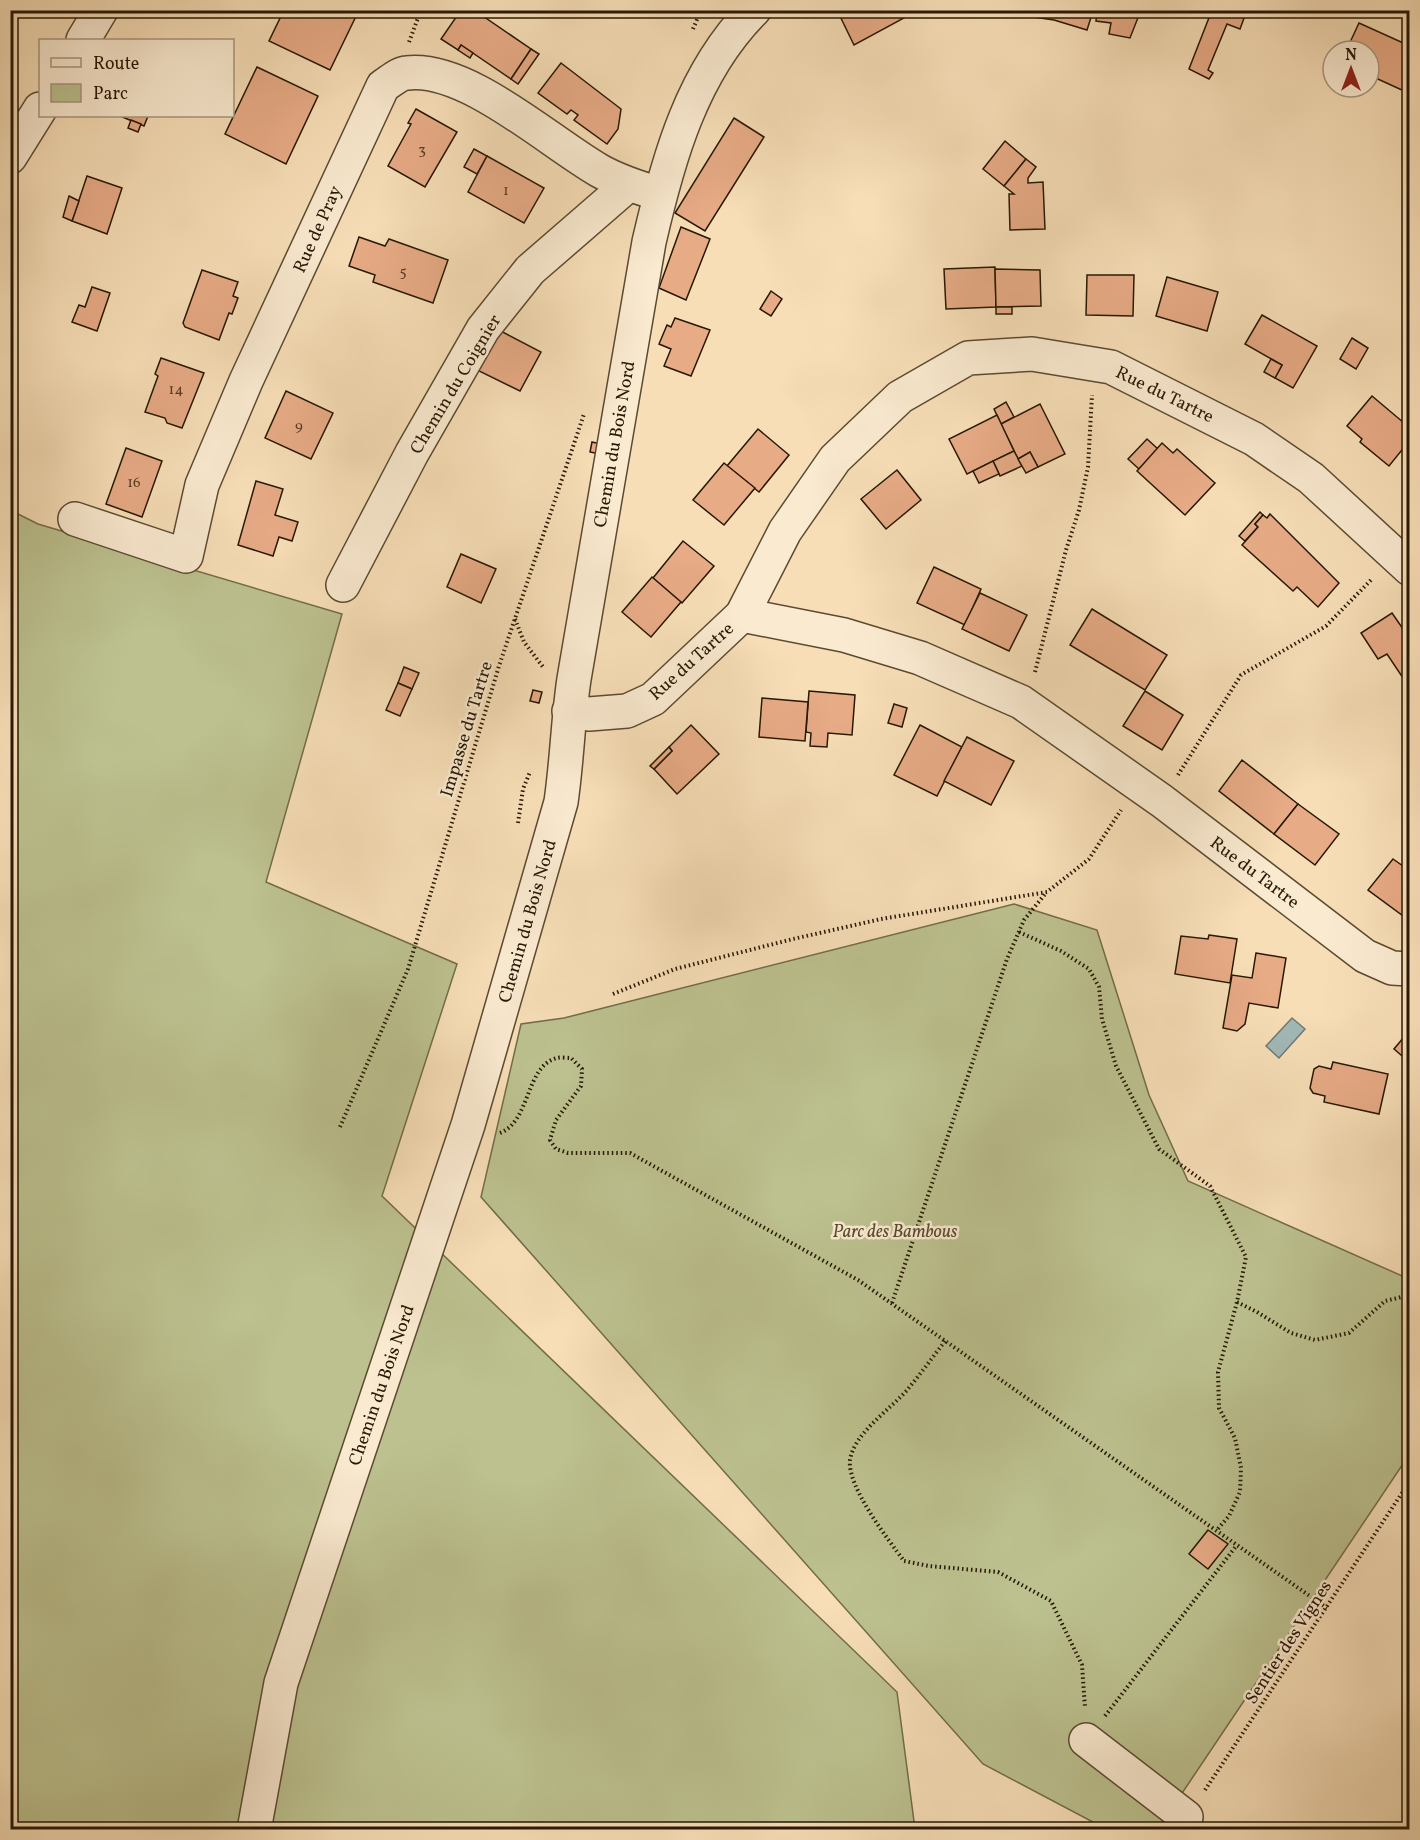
<svg xmlns="http://www.w3.org/2000/svg" width="1420" height="1840" font-family="Vollkorn,serif">
  <style>
    .green { fill: #bcc18f; stroke: #726c4a; stroke-width: 1.5 }
    .water { fill: #a1b9b9; stroke: #707971; stroke-width: 1.5 }
    .building { fill: #e7ab86; stroke: #271804; stroke-width: 1.5 }
    .lines { fill: none; stroke-linecap: round; stroke-linejoin: round }
    .minor-casing { stroke: #5b4a31; stroke-width: 36 }
    .path { stroke: #271804; stroke-width: 4; stroke-dasharray: 1.5 3; stroke-linecap: butt }
    .minor { stroke: #faead0; stroke-width: 33 }
    .labels { text-anchor: middle; stroke-width: 5; stroke-linejoin: round; paint-order: stroke }
    .number-label { font-size: 15px; fill: #573d24 }
    .street-label { font-size: 18px; fill: #271804; stroke: #faead0 }
    .park-label { font-size: 18px; font-style: italic; fill: #544b2e; stroke: #faead0 }
  </style>
  <rect width="100%" height="100%" fill="#f7deb7"/>
  <filter id="stains"><feTurbulence type="fractalNoise" baseFrequency=".00333" numOctaves="4"/><feColorMatrix values="0 0 0 0 .2 0 0 0 0 .09 0 0 0 0 .02 0 0 0 .5 -.17"/></filter>
  <radialGradient id="worn" r=".72"><stop offset=".6" stop-color="#630" stop-opacity="0"/><stop offset="1" stop-color="#630" stop-opacity=".3"/></radialGradient>
  <!-- green -->
  <g class="green">
    <polygon points="10,510 38,524 342,614 266,882 457,964 382,1196 897,1692 915,1829 11,1829"/>
    <polygon points="1014,904 1097,930 1149,1095 1188,1181 1409,1279 1409,1455 1158,1829 1106,1829 983,1764 481,1197 521,1024 564,1018"/>
  </g>
  <!-- water -->
  <polygon class="water" points="1292,1018 1305,1029 1279,1058 1266,1046"/>
  <!-- building -->
  <g class="building">
    <polygon points="284,10 359,10 330,70 269,41"/>
    <polygon points="461,10 474,10 531,49 511,79 461,45 458,50 441,39"/>
    <polygon points="837,10 901,10 904,18 854,45"/>
    <polygon points="984,10 1092,10 1093,11 1087,30 1054,20"/>
    <polygon points="1097,10 1141,10 1130,38 1109,34 1111,23 1096,21"/>
    <polygon points="1212,10 1247,10 1240,29 1227,24 1208,70 1213,73 1209,79 1189,69"/>
    <polygon points="1359,23 1410,46 1410,79 1404,91 1369,75 1369,51 1346,51"/>
    <polygon points="461,45 473,53 470,58 458,50"/>
    <polygon points="531,49 539,54 518,84 511,79"/>
    <polygon points="561,63 621,109 618,129 607,144 574,120 578,115 571,110 567,114 538,93"/>
    <polygon points="257,67 318,96 286,164 225,134"/>
    <polygon points="416,109 457,132 425,187 388,166 411,124 408,123"/>
    <polygon points="120,116 148,116 144,126"/>
    <polygon points="734,118 764,137 705,231 675,213"/>
    <polygon points="131,120 141,124 138,132 128,128"/>
    <polygon points="1005,141 1026,159 1004,186 983,169"/>
    <polygon points="474,149 487,156 477,174 464,167"/>
    <polygon points="487,156 544,188 524,223 468,192"/>
    <polygon points="1026,159 1036,167 1028,178 1028,183 1043,182 1045,229 1010,230 1009,194 1014,194 1004,186"/>
    <polygon points="87,176 122,188 107,234 72,221"/>
    <polygon points="69,196 79,201 72,221 63,217"/>
    <polygon points="681,227 710,239 686,300 659,288"/>
    <polygon points="359,237 385,246 389,239 448,260 433,303 373,282 375,275 349,266"/>
    <polygon points="995,267 996,307 946,309 944,269"/>
    <polygon points="995,269 1040,270 1041,306 996,307"/>
    <polygon points="202,270 238,282 233,296 238,298 232,314 229,313 219,340 185,327 183,323"/>
    <polygon points="1087,275 1134,275 1133,316 1086,315"/>
    <polygon points="1167,277 1218,292 1207,331 1156,316"/>
    <polygon points="92,287 110,293 97,331 72,322 79,305 85,307"/>
    <polygon points="771,291 782,299 771,316 760,309"/>
    <rect x="996" y="307" width="16" height="7"/>
    <polygon points="1262,315 1317,346 1293,388 1275,378 1282,365 1245,344"/>
    <polygon points="675,318 710,330 691,376 664,366 671,349 659,344 667,325 671,327"/>
    <polygon points="495,328 541,352 520,391 473,368"/>
    <polygon points="1352,338 1368,348 1356,369 1340,359"/>
    <polygon points="161,358 204,373 182,428 167,423 165,418 145,412 158,376 155,374"/>
    <polygon points="1271,359 1282,365 1275,378 1264,372"/>
    <polygon points="286,391 333,413 311,459 265,438"/>
    <polygon points="1372,396 1410,428 1410,440 1389,466 1360,442 1362,439 1347,426"/>
    <polygon points="1006,402 1014,417 1001,424 994,409"/>
    <polygon points="1040,404 1065,454 1038,467 1030,452 1018,459 1001,424"/>
    <polygon points="997,415 1014,451 967,474 949,439"/>
    <polygon points="758,429 789,455 759,492 727,466"/>
    <polygon points="1147,439 1158,449 1139,469 1128,459"/>
    <polygon points="592,442 601,444 600,454 590,452"/>
    <polygon points="1162,443 1173,453 1177,449 1215,483 1185,515 1137,471"/>
    <polygon points="126,448 162,461 142,517 106,504"/>
    <polygon points="1014,451 1022,466 1000,476 993,461"/>
    <polygon points="1030,452 1038,467 1026,473 1018,459"/>
    <polygon points="993,461 999,474 979,483 973,471"/>
    <polygon points="724,463 755,488 724,525 693,500"/>
    <polygon points="897,470 921,500 886,529 861,499"/>
    <polygon points="256,481 283,489 275,515 298,522 292,541 279,537 273,556 238,545"/>
    <polygon points="1260,512 1263,515 1255,524 1258,527 1245,541 1239,536"/>
    <polygon points="1270,514 1339,583 1318,607 1297,587 1293,591 1242,545 1258,527 1255,524 1263,515 1267,518"/>
    <polygon points="683,541 714,566 682,603 653,578"/>
    <polygon points="461,554 496,569 481,603 447,587"/>
    <polygon points="934,567 981,589 965,625 917,603"/>
    <polygon points="652,577 681,602 651,637 622,612"/>
    <polygon points="980,593 1027,615 1009,651 962,629"/>
    <polygon points="1092,609 1167,655 1145,690 1070,645"/>
    <polygon points="1392,613 1410,639 1410,678 1405,681 1387,654 1378,659 1361,633"/>
    <polygon points="404,667 419,673 412,689 398,683"/>
    <polygon points="398,683 412,689 400,716 386,710"/>
    <polygon points="533,690 542,692 539,703 530,701"/>
    <polygon points="809,691 855,695 852,735 828,733 827,747 810,746 811,733 806,732"/>
    <polygon points="1145,691 1183,715 1162,750 1123,726"/>
    <polygon points="762,698 808,702 805,741 759,737"/>
    <polygon points="894,704 907,708 902,727 888,723"/>
    <polygon points="691,725 719,754 677,794 654,769 672,751 669,747"/>
    <polygon points="920,725 962,747 937,796 894,775"/>
    <polygon points="967,737 1014,761 991,805 944,781"/>
    <polygon points="669,747 672,751 654,769 650,766"/>
    <polygon points="1242,760 1298,804 1274,834 1219,791"/>
    <polygon points="1298,804 1339,834 1315,865 1274,834"/>
    <polygon points="1393,859 1410,871 1410,921 1368,890"/>
    <polygon points="1209,935 1237,939 1230,983 1175,974 1181,936 1208,939"/>
    <polygon points="1256,953 1286,958 1278,1008 1249,1003 1245,1024 1237,1031 1223,1028 1232,975 1252,978"/>
    <polygon points="1404,1037 1410,1041 1408,1061 1394,1049"/>
    <polygon points="1333,1062 1388,1074 1379,1114 1324,1102 1325,1096 1313,1093 1310,1088 1314,1069 1319,1066 1331,1069"/>
    <polygon points="1208,1530 1228,1544 1208,1569 1189,1554"/>
  </g>
  <g class="lines">
    <!-- minor casing -->
    <g class="minor-casing">
      <g id="minor">
        <polyline points="83,40 101,10"/>
        <polyline points="10,157 40,109"/>
        <path d="M75 519 186 556 202 485 246 381 383 86C390 82 399 73 407 73 467 66 549 142 600 171 620 182 639 188 660 194"/>
        <polyline points="343,585 412,453 483,329 530,270 628,185"/>
        <polyline points="742,615 844,635 920,658 1021,702 1162,801 1365,956 1392,968 1410,969"/>
        <polyline points="569,711 589,714 627,711 653,699 742,615 785,531 835,459 900,397 968,358 1032,354 1111,367 1254,439 1311,478 1410,569"/>
        <polyline points="1086,1740 1186,1817"/>
        <path d="M254 1830 281 1683 468 1125 561 802C567 761 568 719 574 679L649 242C668 159 692 72 754 10"/>
      </g>
    </g>
    <!-- path -->
    <g class="path">
      <polyline points="693,29 701,10"/>
      <polyline points="409,42 421,10"/>
      <polyline points="515,619 524,642 543,667"/>
      <polyline points="1035,672 1066,550 1079,510 1088,467 1092,395"/>
      <polyline points="1178,775 1241,675 1326,626 1373,578"/>
      <polyline points="518,823 523,789 530,772"/>
      <polyline points="1019,932 1061,951 1089,969 1099,987 1102,1019 1116,1066 1159,1149 1210,1186 1246,1257 1237,1302 1218,1372 1219,1408 1235,1438 1241,1468 1240,1492 1229,1516 1216,1531"/>
      <polyline points="613,994 675,969 793,939 881,919 1047,892 1089,859 1121,810"/>
      <polyline points="340,1127 408,969 499,666 584,414"/>
      <path d="M500 1133C531 1121 525 1066 557 1058 561 1057 567 1058 571 1058L582 1069 581 1086 556 1120 550 1140 556 1149 568 1153H630L858 1280 1327 1608"/>
      <polyline points="1237,1302 1257,1312 1291,1333 1315,1340 1349,1333 1385,1301 1410,1295"/>
      <polyline points="892,1303 1007,959 1024,920 1046,893"/>
      <path d="M945 1341C933 1357 921 1373 908 1389 891 1409 854 1433 850 1460 847 1487 888 1539 904 1561L929 1566 998 1572 1051 1601 1082 1665 1085 1708"/>
      <polyline points="1105,1716 1237,1545"/>
      <polyline points="1205,1790 1410,1481"/>
    </g>
    <!-- minor -->
    <use href="#minor" class="minor"/>
  </g>
  <g class="labels">
    <!-- number labels -->
    <g class="number-label">
      <text x="422" y="154">3</text>
      <text x="506" y="195">1</text>
      <text x="403" y="276">5</text>
      <text x="176" y="394">14</text>
      <text x="299" y="430">9</text>
      <text x="134" y="487">16</text>
    </g>
    <!-- street labels -->
    <g class="street-label">
      <text transform="translate(317 229) rotate(-66)" y="6">Rue de Pray</text>
      <text transform="translate(455 384) rotate(-59)" y="6">Chemin du Coignier</text>
      <text transform="translate(1165 394) rotate(26)" y="6">Rue du Tartre</text>
      <text transform="translate(614 444) rotate(-80)" y="6">Chemin du Bois Nord</text>
      <text transform="translate(691 661) rotate(-42)" y="6">Rue du Tartre</text>
      <text transform="translate(466 729) rotate(-73)" y="6">Impasse du Tartre</text>
      <text transform="translate(1255 872) rotate(37)" y="6">Rue du Tartre</text>
      <text transform="translate(527 921) rotate(-74)" y="6">Chemin du Bois Nord</text>
      <text transform="translate(381 1385) rotate(-71)" y="6">Chemin du Bois Nord</text>
      <text transform="translate(1288 1642) rotate(-57)" y="6">Sentier des Vignes</text>
    </g>
    <!-- park labels -->
    <g class="park-label">
      <text x="895" y="1237">Parc des Bambous</text>
    </g>
  </g>
  <!-- margin -->
  <rect width="1420" height="1840" fill="none" stroke="#f7deb7" stroke-width="36"/>
  <rect x="12" y="12" width="1396" height="1816" fill="none" stroke="#271804" stroke-width="3"/>
  <rect x="18" y="18" width="1384" height="1804" fill="none" stroke="#271804" stroke-width="1.5"/>
  <!-- legend -->
  <rect x="39" y="39" width="195" height="78" fill="#faead0" stroke="#a6967e" stroke-width="1.5"/>
  <rect x="51" y="58" width="30" height="9" fill="#faead0" stroke="#a6967e" stroke-width="1.5"/>
  <text x="93" y="69" font-size="18" fill="#271804">Route</text>
  <rect x="51" y="84" width="30" height="18" fill="#bcc18f" stroke="#a6967e" stroke-width="1.5"/>
  <text x="93" y="99" font-size="18" fill="#271804">Parc</text>
  <!-- north arrow -->
  <g transform="translate(1351 69)"><circle r="28" fill="#faead0" stroke="#a6967e" stroke-width="1.5"/>
  <path d="M0-4.5L10 22L0 15L-10 22Z" fill="#8f2418"/>
  <text y="-9" font-size="16" font-weight="bold" text-anchor="middle" fill="#271804">N</text>
  </g>
  <rect width="100%" height="100%" filter="url(#stains)"/>
  <rect width="100%" height="100%" fill="url(#worn)"/>
</svg>
